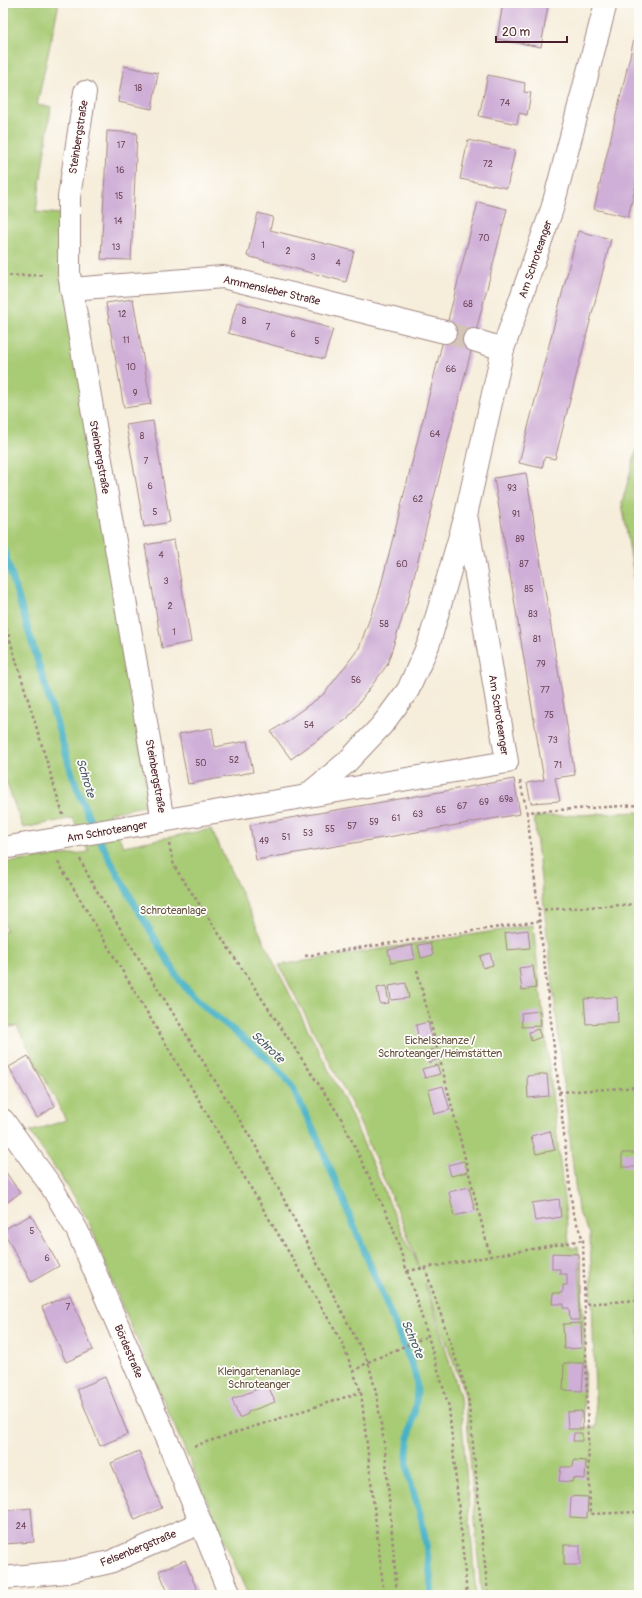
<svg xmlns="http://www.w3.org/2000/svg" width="642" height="1598" font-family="Pangolin,sans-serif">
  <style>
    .green { fill: #a8cb74; stroke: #797550 }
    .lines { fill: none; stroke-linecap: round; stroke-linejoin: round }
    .stream { stroke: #47b2c5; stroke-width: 7 }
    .building { fill: #cfafd7 }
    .minor-tunnel { stroke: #d4c4b7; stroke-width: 22; stroke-dasharray: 22 11; stroke-linecap: butt }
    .minor-casing { stroke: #a08682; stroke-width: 24 }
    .path { stroke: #a08682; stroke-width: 2.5; stroke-dasharray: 3 3; stroke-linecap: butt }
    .minor { stroke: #fff; stroke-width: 22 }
    .labels { text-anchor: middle; stroke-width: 3.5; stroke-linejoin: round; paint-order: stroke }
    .number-label { font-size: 9px; fill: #6b4356 }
    .street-label { font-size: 11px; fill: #4a1f2b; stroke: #fdfcf7 }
    .park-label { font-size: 11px; fill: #665341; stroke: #fdfcf7 }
    .water-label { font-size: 12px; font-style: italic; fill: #495a69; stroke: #fdfcf7 }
  </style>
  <rect width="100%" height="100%" fill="#fdfcf7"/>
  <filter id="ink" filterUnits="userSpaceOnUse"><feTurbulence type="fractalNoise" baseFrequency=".025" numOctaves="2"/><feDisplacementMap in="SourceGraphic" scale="8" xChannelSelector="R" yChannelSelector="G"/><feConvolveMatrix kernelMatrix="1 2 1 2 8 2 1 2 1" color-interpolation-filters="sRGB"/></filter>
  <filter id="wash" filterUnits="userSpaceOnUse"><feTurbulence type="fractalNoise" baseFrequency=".012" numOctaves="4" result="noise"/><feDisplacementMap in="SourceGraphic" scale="16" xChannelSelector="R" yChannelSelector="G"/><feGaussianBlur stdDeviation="0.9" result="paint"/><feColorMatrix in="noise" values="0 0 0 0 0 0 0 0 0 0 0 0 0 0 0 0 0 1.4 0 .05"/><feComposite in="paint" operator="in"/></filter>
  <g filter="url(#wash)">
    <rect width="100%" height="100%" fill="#f6edda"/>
    <!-- green -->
    <g class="green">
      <polygon points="3,3 58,3 58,8 37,105 51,107 36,212 61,214 149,805 109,813 123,846 211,829 276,967 348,1108 402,1232 418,1265 406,1231 352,1105 279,965 533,925 569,1242 570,1248 578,1247 579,1254 585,1343 583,1428 596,1427 590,1234 578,1211 534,817 639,812 639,1595 481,1595 465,1395 425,1283 460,1396 476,1595 248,1595 117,1294 91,1227 74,1196 30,1132 66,1120 17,1026 3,1028 3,932 6,931 3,914 3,863 89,852 73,818 23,828 3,773"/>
      <polygon points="639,440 639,606 622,503"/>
    </g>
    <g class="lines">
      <!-- stream -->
      <g class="stream">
        <polyline points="3,26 6,3"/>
        <path d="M3 547 71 771C95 844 139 910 177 976L185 987 207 1009 259 1051 275 1066 290 1083 317 1137 413 1368C424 1396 408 1426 407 1453 406 1477 417 1499 422 1522 427 1546 430 1571 432 1595"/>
      </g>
    </g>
    <g id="blocks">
      <!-- building -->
      <g class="building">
        <polygon points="503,3 539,3 548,5 541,47 497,39"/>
        <polygon points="638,22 639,173 628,217 594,209"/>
        <polygon points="124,66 158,73 152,109 118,102"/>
        <polygon points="488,75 525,83 524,92 531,93 527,115 519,113 517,124 479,116"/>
        <polygon points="107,131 137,133 131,260 101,259"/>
        <polygon points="468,140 515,150 507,188 460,179"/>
        <polygon points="478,202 507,209 408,600 387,665 347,719 291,759 271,732 324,694 359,648 379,593"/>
        <polygon points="258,213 273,217 270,230 354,251 346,282 247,256"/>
        <polygon points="578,231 611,239 555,459 545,457 542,468 519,463"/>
        <polygon points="133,299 151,404 124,408 106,303"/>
        <polygon points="237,302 333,329 324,359 228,333"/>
        <polygon points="153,421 170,522 144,527 126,425"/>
        <polygon points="526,473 575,775 555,778 560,801 531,803 527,783 544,780 494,478"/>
        <polygon points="174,540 191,642 162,648 145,545"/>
        <polygon points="212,728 215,747 247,741 253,772 188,784 179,734"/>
        <polygon points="514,779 520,814 256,860 250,825"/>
        <polygon points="528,930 530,948 507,950 505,933"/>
        <polygon points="430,943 433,955 421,958 418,945"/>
        <polygon points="412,945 415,959 391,963 388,950"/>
        <polygon points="490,953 493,965 483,968 480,956"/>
        <polygon points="533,966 536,988 522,990 519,968"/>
        <polygon points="406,983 409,998 391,1000 389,986"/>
        <polygon points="386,986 389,1003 380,1004 377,988"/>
        <polygon points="617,997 618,1022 586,1024 584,999"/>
        <polygon points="540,1011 541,1026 522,1027 521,1013"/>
        <polygon points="428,1022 432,1039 419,1042 416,1025"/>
        <polygon points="538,1029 541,1037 531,1041 529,1032"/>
        <polygon points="433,1049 438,1059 429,1063 424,1053"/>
        <polygon points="28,1056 55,1106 37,1118 9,1067"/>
        <polygon points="437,1065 440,1074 425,1078 422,1069"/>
        <polygon points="547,1074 549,1096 528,1098 527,1076"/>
        <polygon points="443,1086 450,1110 434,1114 428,1090"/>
        <polygon points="550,1131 555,1150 536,1154 531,1136"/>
        <rect x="622" y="1153" width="16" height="14"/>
        <polygon points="464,1161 468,1172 451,1176 448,1165"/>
        <polygon points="3,1168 20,1193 3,1205"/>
        <polygon points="469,1187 475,1211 454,1216 449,1192"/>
        <polygon points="559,1199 561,1217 535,1221 532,1203"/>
        <polygon points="31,1215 59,1266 31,1282 3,1230"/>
        <polygon points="552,1253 579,1254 579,1320 570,1320 569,1308 563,1308 564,1304 552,1304 553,1293 563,1293 563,1285 567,1285 567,1274 560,1274 560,1269 552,1269"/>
        <polygon points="70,1295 93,1350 66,1362 42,1307"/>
        <polygon points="581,1323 582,1348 564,1349 563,1324"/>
        <polygon points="564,1363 584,1363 582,1391 563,1390"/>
        <polygon points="105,1377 128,1434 100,1446 77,1389"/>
        <polygon points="268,1385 275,1402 248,1412 248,1414 239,1418 232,1399"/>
        <polygon points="582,1411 583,1429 568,1429 567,1412"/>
        <polygon points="574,1433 582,1433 582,1441 573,1441"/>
        <polygon points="139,1451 162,1508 135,1520 111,1463"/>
        <polygon points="574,1460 586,1461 585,1479 573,1478 572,1482 559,1481 561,1467 573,1467"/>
        <polygon points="571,1496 588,1497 587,1518 570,1517"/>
        <polygon points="31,1508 34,1542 3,1544 3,1511"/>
        <rect x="564" y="1545" width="16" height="20"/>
        <polygon points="185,1560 199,1595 169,1595 159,1571"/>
      </g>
    </g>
  </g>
  <g filter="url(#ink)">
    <use href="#blocks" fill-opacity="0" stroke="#a08682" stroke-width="1"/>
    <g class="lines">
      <!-- minor-tunnel -->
      <polyline class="minor-tunnel" points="445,332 474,340"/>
      <!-- minor casing -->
      <g class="minor-casing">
        <g id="minor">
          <polyline points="85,92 69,197 69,274 163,821"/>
          <polyline points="71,289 223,277 445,332"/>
          <polyline points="474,340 503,349"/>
          <polyline points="306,796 347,762 382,725 408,690 429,643 466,515 503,349 552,209 606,3"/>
          <polyline points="3,848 507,762 467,520"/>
          <polyline points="3,1120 51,1186 77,1230 173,1454 230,1595"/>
          <polyline points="3,1578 66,1572 110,1562 200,1523"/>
        </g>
      </g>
      <!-- path -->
      <g class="path">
        <polyline points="3,276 45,275"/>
        <polyline points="3,617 63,815"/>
        <polyline points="520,781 527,812 639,805"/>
        <polyline points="527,812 573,1213 583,1240 590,1514 639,1512"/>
        <polyline points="169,844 174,866 341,1118 392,1225 428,1336 449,1407 467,1595"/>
        <polyline points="80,859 92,883 260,1153 368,1362 376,1392 385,1449 397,1595"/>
        <polyline points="58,862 342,1342 361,1392 384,1595"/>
        <polyline points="538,910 639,904"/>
        <polyline points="305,956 540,921"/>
        <polyline points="417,970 490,1256"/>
        <polyline points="559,1092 639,1087"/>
        <polyline points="425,1268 468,1395 488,1595"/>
        <polyline points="407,1271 583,1240"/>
        <polyline points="586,1304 639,1300"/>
        <polyline points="353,1372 368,1362 428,1336"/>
        <polyline points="194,1446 361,1392"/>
      </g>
      <!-- minor -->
      <use href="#minor" class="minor"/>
    </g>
  </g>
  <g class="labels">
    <!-- number labels -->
    <g class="number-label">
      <text x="138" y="91">18</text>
      <text x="505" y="106">74</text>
      <text x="121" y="148">17</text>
      <text x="488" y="167">72</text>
      <text x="120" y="173">16</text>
      <text x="119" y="199">15</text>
      <text x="118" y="224">14</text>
      <text x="484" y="241">70</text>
      <text x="263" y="248">1</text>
      <text x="116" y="250">13</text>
      <text x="288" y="254">2</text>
      <text x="313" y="260">3</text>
      <text x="338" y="266">4</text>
      <text x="468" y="307">68</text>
      <text x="122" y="317">12</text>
      <text x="244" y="324">8</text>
      <text x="268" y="330">7</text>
      <text x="293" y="337">6</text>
      <text x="126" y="343">11</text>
      <text x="317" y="344">5</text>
      <text x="131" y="370">10</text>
      <text x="451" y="372">66</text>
      <text x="135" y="396">9</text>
      <text x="435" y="437">64</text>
      <text x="142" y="439">8</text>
      <text x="146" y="464">7</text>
      <text x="150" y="489">6</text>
      <text x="512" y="491">93</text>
      <text x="418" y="502">62</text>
      <text x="155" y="515">5</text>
      <text x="516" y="517">91</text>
      <text x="520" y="542">89</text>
      <text x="161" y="558">4</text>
      <text x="402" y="567">60</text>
      <text x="524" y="567">87</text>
      <text x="166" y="584">3</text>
      <text x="529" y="592">85</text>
      <text x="170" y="609">2</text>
      <text x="533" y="617">83</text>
      <text x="384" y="627">58</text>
      <text x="174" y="635">1</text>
      <text x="537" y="642">81</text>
      <text x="541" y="667">79</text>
      <text x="356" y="683">56</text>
      <text x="545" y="693">77</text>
      <text x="549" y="718">75</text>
      <text x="309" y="728">54</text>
      <text x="553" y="743">73</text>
      <text x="234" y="763">52</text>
      <text x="201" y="766">50</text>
      <text x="558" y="768">71</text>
      <text x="506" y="802">69a</text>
      <text x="484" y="805">69</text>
      <text x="462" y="809">67</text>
      <text x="441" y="813">65</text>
      <text x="418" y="817">63</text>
      <text x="396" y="821">61</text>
      <text x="374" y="825">59</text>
      <text x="352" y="829">57</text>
      <text x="330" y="832">55</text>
      <text x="308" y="836">53</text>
      <text x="286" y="840">51</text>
      <text x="264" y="844">49</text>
      <text x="32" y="1234">5</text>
      <text x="47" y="1261">6</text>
      <text x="68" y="1310">7</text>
      <text x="21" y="1529">24</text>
    </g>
    <!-- street labels -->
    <g class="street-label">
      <text transform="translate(78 137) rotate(-81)" y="4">Steinbergstraße</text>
      <text transform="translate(535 259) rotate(-71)" y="4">Am Schroteanger</text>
      <text transform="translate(272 290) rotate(13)" y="4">Ammensleber Straße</text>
      <text transform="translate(100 457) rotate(80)" y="4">Steinbergstraße</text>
      <text transform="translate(499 715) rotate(81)" y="4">Am Schroteanger</text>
      <text transform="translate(156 776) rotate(80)" y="4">Steinbergstraße</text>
      <text transform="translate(107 831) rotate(-10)" y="4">Am Schroteanger</text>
      <text transform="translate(129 1351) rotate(67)" y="4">Bördestraße</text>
      <text transform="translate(138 1548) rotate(-22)" y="4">Felsenbergstraße</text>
    </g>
    <!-- park labels -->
    <g class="park-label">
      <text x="173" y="914">Schroteanlage</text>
      <text x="440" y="1044">Eichelschanze /<tspan x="440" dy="13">Schroteanger/Heimstätten</tspan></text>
      <text x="259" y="1375">Kleingartenanlage<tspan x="259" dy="13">Schroteanger</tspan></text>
    </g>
    <!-- water labels -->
    <g class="water-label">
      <text transform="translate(86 778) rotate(73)" y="4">Schrote</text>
      <text transform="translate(268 1047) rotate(43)" y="4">Schrote</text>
      <text transform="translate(413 1339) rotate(67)" y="4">Schrote</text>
    </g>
  </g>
  <!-- margin -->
  <rect width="642" height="1598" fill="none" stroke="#fdfcf7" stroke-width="16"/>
  <!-- scale -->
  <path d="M496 36v6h71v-6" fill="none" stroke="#4a1f2b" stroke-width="2"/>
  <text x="502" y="36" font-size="12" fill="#4a1f2b" stroke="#fdfcf7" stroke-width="3" paint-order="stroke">20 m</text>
</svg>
